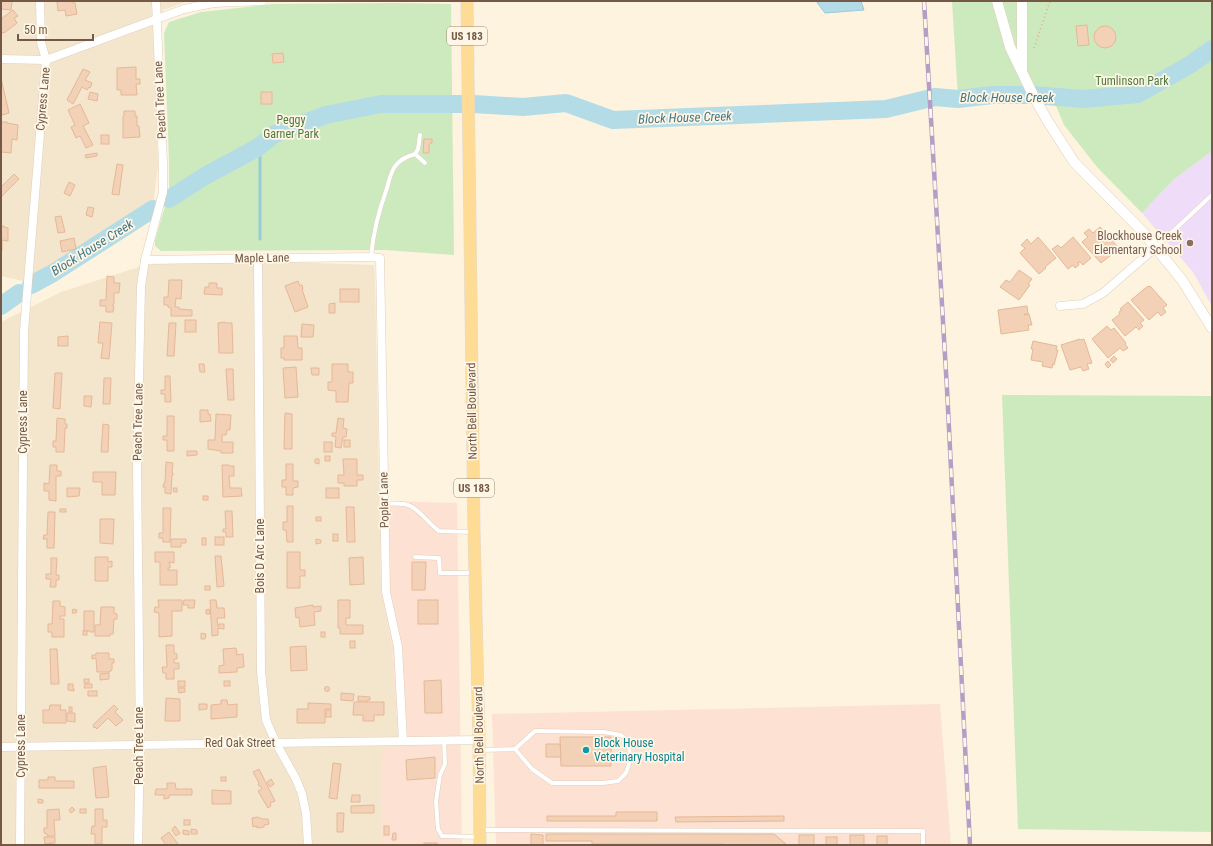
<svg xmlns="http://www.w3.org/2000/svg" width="1213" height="846" font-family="'Roboto Condensed',sans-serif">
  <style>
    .residential { fill: #f4e5cd }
    .commercial { fill: #fde1d2 }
    .education { fill: #efdcf8 }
    .green { fill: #cdeabe }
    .water { fill: #b4dce6; stroke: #9acbd8 }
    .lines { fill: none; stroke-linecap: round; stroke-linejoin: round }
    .stream { stroke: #9acbd8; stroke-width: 3 }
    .river { stroke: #b4dce6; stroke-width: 18 }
    .building { fill: #f3d1b6; stroke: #e5b896 }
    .service-casing { stroke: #e0cfbb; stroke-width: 5 }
    .minor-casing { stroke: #e0cfbb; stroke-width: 9 }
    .tertiary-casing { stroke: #e0cfbb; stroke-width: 11 }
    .primary-casing { stroke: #e0dad6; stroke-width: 13 }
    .path { stroke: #d7b59a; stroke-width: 2; stroke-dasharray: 1 3; stroke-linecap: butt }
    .service { stroke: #fff; stroke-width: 4 }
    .minor { stroke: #fff; stroke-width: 8 }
    .tertiary { stroke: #fff; stroke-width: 10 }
    .primary { stroke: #fedc95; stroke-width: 12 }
    .rail-casing { stroke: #b59ec5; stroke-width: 4.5 }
    .rail { stroke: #fff6e5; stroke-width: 3; stroke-dasharray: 9; stroke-linecap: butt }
    .education-dot { fill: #8d6e63; stroke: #fff6e5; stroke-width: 1.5 }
    .culture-dot { fill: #0f9aa8; stroke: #fff6e5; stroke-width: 1.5 }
    .labels { text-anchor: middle; stroke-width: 3.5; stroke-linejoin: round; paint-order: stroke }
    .shield { fill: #fff6e5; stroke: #9d8876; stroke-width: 1 }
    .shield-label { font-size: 11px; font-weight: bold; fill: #735946 }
    .park-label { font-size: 12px; fill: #4c793e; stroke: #fff6e5 }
    .street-label { font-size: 12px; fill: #735946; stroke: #fff6e5 }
    .education-label { font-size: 12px; fill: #785e54; stroke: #fff6e5; text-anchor: end }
    .culture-label { font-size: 12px; fill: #0d838f; stroke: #fff6e5; text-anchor: start }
    .water-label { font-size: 13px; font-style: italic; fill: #407887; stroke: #fff6e5 }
  </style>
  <rect width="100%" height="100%" fill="#fdf3df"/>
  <!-- residential -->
  <g class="residential">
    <polygon points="1,1 189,1 163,10 156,32 156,92 158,166 153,205 28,282 1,276"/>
    <polygon points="257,261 374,265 375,277 381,589 392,649 399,747 381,762 381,845 1,845 1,322 61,292 139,267 155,264"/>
  </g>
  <!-- commercial -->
  <g class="commercial">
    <polygon points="380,501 457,503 462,845 381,845 381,762 383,747 399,747 392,649 381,589"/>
    <polygon points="940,704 951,845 496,845 492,714"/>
  </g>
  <!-- education -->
  <polygon class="education" points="1212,151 1212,306 1193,272 1142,213 1173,180"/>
  <!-- green -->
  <g class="green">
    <polygon points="952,1 1212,1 1212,151 1173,180 1142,213 1097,167 1064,125 1051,94 992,95 958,99"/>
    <polygon points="394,3 451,4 454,255 385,250 161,251 155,246 155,240 169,193 169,160 164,33 169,22 201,12 273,4"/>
    <polygon points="1002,395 1212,396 1212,832 1018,829"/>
  </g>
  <!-- water -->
  <polygon class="water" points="816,1 861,1 864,10 825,13"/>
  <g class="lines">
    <!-- stream -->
    <polyline class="stream" points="260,239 260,145"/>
    <!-- river -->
    <g class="river">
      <polyline points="169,199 205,176 257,148 275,134 326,115 381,104 473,104 523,107 566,103 613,120 886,109 935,97 958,99 992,95 1033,95 1084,99 1138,94 1188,66 1212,49"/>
      <polyline points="31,285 53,273 153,209"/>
      <polyline points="1,306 19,293"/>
    </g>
  </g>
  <!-- building -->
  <g class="building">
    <polygon points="1,1 12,1 11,10 1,9"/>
    <polygon points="62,1 73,1 73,3 75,3 77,14 66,16 65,10 58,11 57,2"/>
    <polygon points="13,10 18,16 14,18 17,23 4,33 1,32 1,19"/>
    <polygon points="1087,25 1089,45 1078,46 1076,26"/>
    <circle cx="1105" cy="37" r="11"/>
    <polygon points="283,53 284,62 273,63 272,54"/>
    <polygon points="136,67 136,79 140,79 140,84 136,84 137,95 121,95 121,90 117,90 117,68"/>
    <polygon points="83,69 90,72 85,80 92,83 90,88 89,87 87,90 82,87 73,104 67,100"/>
    <polygon points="1,78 9,113 2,115 1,111"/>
    <polygon points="90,92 98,94 97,101 88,99"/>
    <rect x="261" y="92" width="11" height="12"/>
    <polygon points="80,104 89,123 83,126 93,145 86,148 80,136 76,138 71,127 75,125 68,110"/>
    <polygon points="124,111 135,111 135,116 137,116 137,126 139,126 140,137 123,138 123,116 124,116"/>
    <polygon points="1,122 7,122 7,123 18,125 17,140 12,139 11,153 1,152"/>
    <rect x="101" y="135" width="8" height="9"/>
    <polygon points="424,139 432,139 432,143 430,143 429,146 429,153 423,153"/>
    <polygon points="97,153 97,156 86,158 85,155"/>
    <polygon points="117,164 123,165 119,195 112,194"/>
    <polygon points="14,174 19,179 1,197 1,187"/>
    <polygon points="69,182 75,185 70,196 64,193"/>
    <polygon points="88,207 94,208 92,217 86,215"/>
    <polygon points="61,216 65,232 58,233 55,217"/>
    <polygon points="1,226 4,226 4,227 8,228 8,241 2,240 2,251 1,251"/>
    <polygon points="1100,227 1117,246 1113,249 1115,252 1101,263 1082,242 1088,237 1084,233 1089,229 1093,233"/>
    <polygon points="1038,237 1056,258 1045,267 1046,268 1039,274 1020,253 1025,248 1021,245 1027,239 1031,244"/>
    <polygon points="1073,237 1091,258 1083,265 1080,262 1078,263 1079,265 1075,268 1073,265 1068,269 1052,249 1058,245 1061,248"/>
    <polygon points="74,238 76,249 62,252 60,241"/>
    <polygon points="1019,270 1032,279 1028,284 1030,285 1019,300 1000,287 1006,280 1010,282"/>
    <polygon points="107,276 114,277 114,283 120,283 119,293 114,293 114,304 113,304 113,306 114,306 113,312 106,312 106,306 100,306 100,300 106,300"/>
    <polygon points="169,280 182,280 181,299 176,298 175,307 179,307 179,309 192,310 192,316 171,316 171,308 168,307 168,305 164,305 164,297 168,297"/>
    <polygon points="298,281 300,286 302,285 303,289 302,289 308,307 295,312 285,286"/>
    <polygon points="209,283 217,283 217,288 222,288 222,295 204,294 205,287 209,287"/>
    <polygon points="1148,286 1149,287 1150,286 1167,305 1163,308 1166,312 1161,316 1158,312 1149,320 1131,300"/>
    <rect x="340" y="289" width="19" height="13"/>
    <polygon points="1128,302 1144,320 1140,323 1143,326 1139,330 1136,327 1125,336 1112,320 1120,314 1119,312 1122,310 1120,309"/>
    <polygon points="335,303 335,313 329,313 329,304"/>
    <polygon points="1027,306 1028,314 1024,314 1024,315 1029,314 1032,325 1028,325 1029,330 1001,334 998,310"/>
    <rect x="185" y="320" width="11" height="12"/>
    <polygon points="100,322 112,323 109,359 101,358 103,343 98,343"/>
    <polygon points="225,322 225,323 232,323 233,353 219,353 218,323"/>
    <polygon points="169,323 176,323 174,356 167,356"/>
    <polygon points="302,324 314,325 313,337 301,337"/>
    <polygon points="1107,326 1111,330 1114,328 1126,343 1125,344 1128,348 1123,351 1120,348 1108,358 1092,339"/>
    <polygon points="68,336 68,346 58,346 58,337"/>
    <polygon points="284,336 297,336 298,348 302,348 302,360 284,360 284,358 281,358 281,348 284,348"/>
    <polygon points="1080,339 1081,340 1084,339 1092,363 1087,364 1089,369 1083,371 1081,367 1070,370 1061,345"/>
    <polygon points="1033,341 1057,346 1056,350 1058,350 1054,365 1053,364 1052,368 1042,366 1043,362 1031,360 1033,349 1031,349"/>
    <polygon points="1114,356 1117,359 1113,363 1110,360"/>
    <polygon points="1108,361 1111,365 1108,368 1105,364"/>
    <polygon points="199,364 204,364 205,372 200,372"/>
    <polygon points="332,364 348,364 348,372 353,372 353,383 349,383 348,402 336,402 336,391 328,390 328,382 332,382"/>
    <polygon points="296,367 298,397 285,398 283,368"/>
    <polygon points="311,368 319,368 319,375 312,375"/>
    <polygon points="226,369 233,369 234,400 228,400"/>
    <polygon points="55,373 62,373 60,409 53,408"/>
    <polygon points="165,376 170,376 171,402 165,402 165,394 161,394 161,390 165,390"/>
    <polygon points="104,378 111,378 110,404 103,404"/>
    <polygon points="84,396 92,396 91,407 84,406"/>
    <polygon points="200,410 208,410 208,414 210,414 211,421 200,422"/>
    <polygon points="285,413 292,414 292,449 284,449"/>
    <polygon points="216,414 231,415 230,430 227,430 226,435 222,435 222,442 233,442 233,453 221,453 221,451 208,449 208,440 215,440"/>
    <polygon points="167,416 174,416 174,451 167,451 167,440 163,440 163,436 167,436"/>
    <polygon points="57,418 65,419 65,424 67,424 67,428 65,428 64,452 56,452 56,447 53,447 53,441 56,441"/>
    <polygon points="338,418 344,419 343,428 347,429 346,437 343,437 341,448 335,447 336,437 332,436 332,433 336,433"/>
    <polygon points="103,424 109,425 108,452 101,452"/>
    <rect x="344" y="440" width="6" height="7"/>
    <rect x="324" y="442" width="8" height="10"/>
    <polygon points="187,451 197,451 197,455 187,456"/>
    <rect x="325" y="456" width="5" height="5"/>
    <polygon points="315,459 319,459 319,464 315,463"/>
    <polygon points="343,459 357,459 357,475 363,475 363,480 357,480 357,486 344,486 344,483 338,483 338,475 344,475"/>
    <polygon points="166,462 173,463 172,473 173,473 173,475 172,475 171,494 165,493 165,487 163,487 164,483 165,483"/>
    <polygon points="286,464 293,464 293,481 298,481 298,487 293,488 293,495 286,495 286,487 282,487 282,480 286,480"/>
    <polygon points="50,465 57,465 57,471 61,471 61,476 56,476 56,501 49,500 49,491 44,491 44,483 49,484"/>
    <polygon points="222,465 229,465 229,466 234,466 234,476 229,476 230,488 241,488 242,496 223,497"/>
    <polygon points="93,472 116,472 115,495 102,495 102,482 93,482"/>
    <polygon points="67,488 80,488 79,496 67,497"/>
    <polygon points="173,488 177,488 177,492 174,492"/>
    <rect x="326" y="488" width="13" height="10"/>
    <rect x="203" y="496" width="5" height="4"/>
    <polygon points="287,506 293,506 293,542 287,542 286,530 283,530 283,522 287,522"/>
    <polygon points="346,507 354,507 355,542 347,542"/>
    <polygon points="163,508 171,508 170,542 163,542 163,538 159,538 159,533 163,533"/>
    <rect x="60" y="509" width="6" height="3"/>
    <polygon points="225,511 232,511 233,537 226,537 226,532 223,532 223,529 226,529"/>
    <polygon points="48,512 55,512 54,548 47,548 47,539 43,539 44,535 47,535"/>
    <rect x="316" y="517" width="5" height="4"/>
    <polygon points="100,519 114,519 113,544 100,543"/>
    <rect x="333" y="534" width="5" height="7"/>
    <rect x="215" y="537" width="9" height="8"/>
    <rect x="202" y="538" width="4" height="7"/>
    <polygon points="171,539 186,539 186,543 181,543 181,547 171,547"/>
    <polygon points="316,539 321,540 321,543 316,544"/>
    <polygon points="155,552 174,552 174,563 169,562 169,564 170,564 170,568 168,568 168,570 177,570 177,585 160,585 160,562 155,562"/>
    <polygon points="287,552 300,552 300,570 305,570 305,576 300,576 300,588 287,588"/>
    <polygon points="215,556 221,556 224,586 217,587"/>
    <polygon points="95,557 108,557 108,562 112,561 112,567 108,567 108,581 95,581"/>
    <polygon points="363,557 364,584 350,585 349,558"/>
    <polygon points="51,558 57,558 56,575 59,575 59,580 56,580 56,587 50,587 51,579 46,579 46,574 51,574"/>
    <polygon points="412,562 426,562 425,590 412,590"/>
    <rect x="205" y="586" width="5" height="4"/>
    <polygon points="158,600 182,600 182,611 172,611 172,636 159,637 159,613 154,612 155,607 159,607"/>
    <polygon points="184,600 195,600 194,608 188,608 188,605 183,605"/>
    <polygon points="210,600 216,600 217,608 224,608 225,618 217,618 218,626 219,626 219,624 224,624 224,629 218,628 218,635 212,636"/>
    <polygon points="338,600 350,600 350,618 346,618 346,625 363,625 363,634 340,634 340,628 338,628"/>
    <rect x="418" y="600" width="20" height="24"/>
    <polygon points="53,601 60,601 60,606 65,607 65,616 60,616 60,619 64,619 64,637 52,637 52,632 48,632 48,624 52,624"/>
    <polygon points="313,605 313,607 321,606 321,611 314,612 315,625 300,627 299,617 296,618 295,608"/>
    <polygon points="101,607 114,607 114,613 117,614 117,619 114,619 113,634 110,634 110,636 95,636 95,625 100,625"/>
    <polygon points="73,609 77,610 76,613 72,613"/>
    <polygon points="209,609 210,614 206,614 206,610"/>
    <polygon points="84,611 94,611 94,632 90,632 90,631 84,631"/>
    <rect x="83" y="631" width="4" height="4"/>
    <rect x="321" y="632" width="4" height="5"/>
    <polygon points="201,633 206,634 205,639 201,639"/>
    <rect x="350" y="641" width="5" height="7"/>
    <polygon points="166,645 174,645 174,653 177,654 177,659 174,659 174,663 179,663 179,669 174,669 174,679 166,679 166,673 163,673 162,667 167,667"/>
    <polygon points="306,646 307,670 291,671 290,647"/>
    <polygon points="236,648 237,654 236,655 243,654 244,667 237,668 237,672 219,673 219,666 224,665 223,649"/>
    <polygon points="50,649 57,649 59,684 51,684"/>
    <polygon points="96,653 109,653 109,659 114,659 114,663 112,663 112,670 110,671 110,672 97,672 96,658 92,659 92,655 96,655"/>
    <polygon points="109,673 109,679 100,680 100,674"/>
    <rect x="84" y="679" width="5" height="4"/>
    <polygon points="441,680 442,713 425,713 424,681"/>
    <rect x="178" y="681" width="7" height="6"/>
    <rect x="224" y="681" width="6" height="5"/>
    <polygon points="68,684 73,684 73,689 74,689 74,691 68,690"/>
    <polygon points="85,684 92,684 92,688 84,688"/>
    <circle cx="327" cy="689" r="2.5"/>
    <polygon points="178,688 185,688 185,692 179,693"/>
    <rect x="88" y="691" width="9" height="5"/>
    <polygon points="341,693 354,694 353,701 341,700"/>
    <polygon points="358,696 370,697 370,700 368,700 368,701 358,701"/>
    <polygon points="166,698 180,699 180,721 165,721"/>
    <polygon points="221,700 227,700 228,705 237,704 237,717 211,719 211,705 221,704"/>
    <polygon points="354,702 384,702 384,715 374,715 374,721 363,721 363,715 353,715"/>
    <polygon points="308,703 331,704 331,709 325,709 325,723 297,723 297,709 308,709"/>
    <polygon points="199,704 207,704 207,709 199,710"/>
    <polygon points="50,705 61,705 60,710 66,710 66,723 43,723 43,710 49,710"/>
    <polygon points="114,705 118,709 115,712 123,720 116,726 108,718 97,729 95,727 94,728 93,725"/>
    <rect x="69" y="707" width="3" height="5"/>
    <rect x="326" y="710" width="5" height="7"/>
    <polygon points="67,713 75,713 75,722 67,721"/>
    <polygon points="560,737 611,737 611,766 561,766"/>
    <polygon points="546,744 560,744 561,757 546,757"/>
    <polygon points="435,757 435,778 407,780 406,760"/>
    <polygon points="333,763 341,764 337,799 329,798"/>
    <polygon points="106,766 109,797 96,798 93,768"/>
    <polygon points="259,769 275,801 270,803 271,806 268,808 258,791 262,789 260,786 259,786 258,784 259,783 253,772"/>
    <polygon points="48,777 55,777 55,781 74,781 74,788 39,788 39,780 48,780"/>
    <rect x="221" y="777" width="5" height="4"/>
    <polygon points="271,779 274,784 270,787 267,782"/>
    <polygon points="167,783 175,783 176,789 192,789 192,795 169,795 169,798 164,799 164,795 155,795 156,789 167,789"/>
    <polygon points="212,790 231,791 231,804 212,804"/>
    <polygon points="352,795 360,795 360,802 351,802"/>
    <polygon points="38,799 43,800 43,803 38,803"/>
    <polygon points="374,805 374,813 351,813 351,806"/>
    <polygon points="72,807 75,810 71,813 69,810"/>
    <polygon points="59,809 60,820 54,820 55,836 47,836 47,834 44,833 44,828 47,828 47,810"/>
    <rect x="80" y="809" width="6" height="4"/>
    <polygon points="95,809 103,809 103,820 107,820 107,827 102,827 102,844 95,844 95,834 91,834 92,826 95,826"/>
    <polygon points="616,812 657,812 657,821 547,821 547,816 616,816"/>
    <polygon points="337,813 344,813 343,832 337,832"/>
    <polygon points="784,816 784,821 676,822 675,817"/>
    <polygon points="258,817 262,819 268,819 269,824 264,825 264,827 257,828 257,826 253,827 252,818"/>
    <rect x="184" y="820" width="6" height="5"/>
    <polygon points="175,826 180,833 176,836 172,830"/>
    <rect x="384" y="826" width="5" height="9"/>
    <polygon points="191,829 197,830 197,834 191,834"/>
    <polygon points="183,830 189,831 189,835 183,834"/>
    <polygon points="169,832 179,845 166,845 161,838"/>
    <polygon points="393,833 396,833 396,840 392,840"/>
    <polygon points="531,834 543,835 543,845 531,845"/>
    <polygon points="546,834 774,834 786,844 786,845 724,845 724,844 592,844 592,841 546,841"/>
    <rect x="799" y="835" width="15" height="10"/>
    <rect x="850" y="835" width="14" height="10"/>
    <rect x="877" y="836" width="10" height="9"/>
    <polygon points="44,837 55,837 55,843 45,844"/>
    <rect x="826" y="837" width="11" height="8"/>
    <rect x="424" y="843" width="13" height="2"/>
  </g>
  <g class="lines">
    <!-- service casing -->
    <g class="service-casing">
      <g id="service">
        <polyline points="415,154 425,163"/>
        <polyline points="1156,247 1212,195"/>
        <path d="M371 257C373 233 379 210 387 188 389 180 391 171 396 165 401 159 408 156 415 154L418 149 420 135"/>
        <path d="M384 503C390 504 397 503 404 504 418 506 428 524 439 531L472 532"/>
        <polyline points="415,557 439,558 440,573 473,573"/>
        <polyline points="444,741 445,764 440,775 436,801 438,829 442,836 479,837"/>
        <polyline points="480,750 515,749 532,769 552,783 603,783 618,781 626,773 630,761 629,742 621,735 604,732 535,731 515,749"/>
        <polyline points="482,830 923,831 923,845"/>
      </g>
    </g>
    <!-- minor casing -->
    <g class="minor-casing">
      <g id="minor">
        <polyline points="1,59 46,60 184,9 214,3 262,1"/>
        <polyline points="258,258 261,671 266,720 276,743 296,779 302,794 306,813 308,845"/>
        <polyline points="145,260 371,257 380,258 386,592 398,647 403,741"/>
        <polyline points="1060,306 1083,304 1103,293 1156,247"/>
        <polyline points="1,747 479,740"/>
        <polyline points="20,845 24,331 46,60 41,42 40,1"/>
        <polyline points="138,845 140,744 137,468 141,286 145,260 163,192 163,163 156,1"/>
      </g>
    </g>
    <!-- tertiary casing -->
    <g class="tertiary-casing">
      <g id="tertiary">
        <polyline points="997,1 1010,47 1033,95 1047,120 1074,162 1143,232 1182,280 1212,328"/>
        <polyline points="1022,1 1022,68"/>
      </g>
    </g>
    <!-- primary casing -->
    <g class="primary-casing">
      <polyline id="primary" points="467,1 474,531 479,740 480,845"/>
    </g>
    <!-- path -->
    <polyline class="path" points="1034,48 1050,1"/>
    <!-- service -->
    <use href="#service" class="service"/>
    <!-- minor -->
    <use href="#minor" class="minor"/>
    <!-- tertiary -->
    <use href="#tertiary" class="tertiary"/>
    <!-- primary -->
    <use href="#primary" class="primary"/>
    <!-- rail casing -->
    <g class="rail-casing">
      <polyline id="rail" points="924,1 947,389 970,845"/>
    </g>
    <!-- rail -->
    <use href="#rail" class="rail"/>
  </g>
  <!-- markers -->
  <circle class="education-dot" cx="1190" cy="243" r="4"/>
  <circle class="culture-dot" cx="586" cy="750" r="4"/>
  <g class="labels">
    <!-- shield labels -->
    <g class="shield">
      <rect x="447" y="27" width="40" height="18" rx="3"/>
      <rect x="454" y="479" width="40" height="18" rx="3"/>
    </g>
    <g class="shield-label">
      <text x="467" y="40">US 183</text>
      <text x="474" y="492">US 183</text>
    </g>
    <!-- park labels -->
    <g class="park-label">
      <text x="1132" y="85">Tumlinson Park</text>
      <text x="291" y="124">Peggy<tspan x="291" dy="14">Garner Park</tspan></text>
    </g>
    <!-- street labels -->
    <g class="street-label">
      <text transform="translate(43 99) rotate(-85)" y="4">Cypress Lane</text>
      <text transform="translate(160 100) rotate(-93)" y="4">Peach Tree Lane</text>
      <text transform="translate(262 258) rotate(-1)" y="4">Maple Lane</text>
      <text transform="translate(472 411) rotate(-91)" y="4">North Bell Boulevard</text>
      <text transform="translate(23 422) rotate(-90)" y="4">Cypress Lane</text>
      <text transform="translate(138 422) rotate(-89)" y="4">Peach Tree Lane</text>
      <text transform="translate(384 500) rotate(-91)" y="4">Poplar Lane</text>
      <text transform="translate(260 556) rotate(-90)" y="4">Bois D Arc Lane</text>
      <text transform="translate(479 735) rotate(-91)" y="4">North Bell Boulevard</text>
      <text x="240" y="747">Red Oak Street</text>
      <text transform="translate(21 746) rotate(-90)" y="4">Cypress Lane</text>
      <text transform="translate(139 746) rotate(-90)" y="4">Peach Tree Lane</text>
    </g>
    <!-- education labels -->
    <g class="education-label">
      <text x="1182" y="240">Blockhouse Creek<tspan x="1182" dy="14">Elementary School</tspan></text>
    </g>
    <!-- culture labels -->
    <g class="culture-label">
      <text x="594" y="747">Block House<tspan x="594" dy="14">Veterinary Hospital</tspan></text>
    </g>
    <!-- water labels -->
    <g class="water-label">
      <text x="1007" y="102">Block House Creek</text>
      <text transform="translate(685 117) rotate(-2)" y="5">Block House Creek</text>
      <text transform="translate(92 247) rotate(-32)" y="5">Block House Creek</text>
    </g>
  </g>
  <!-- border -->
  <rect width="1213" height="846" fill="none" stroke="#735946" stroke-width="4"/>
  <!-- scale -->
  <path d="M18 34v6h75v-6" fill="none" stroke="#735946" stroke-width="2"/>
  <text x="24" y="34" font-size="12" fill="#735946" stroke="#fff6e5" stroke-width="3" paint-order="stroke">50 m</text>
</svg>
